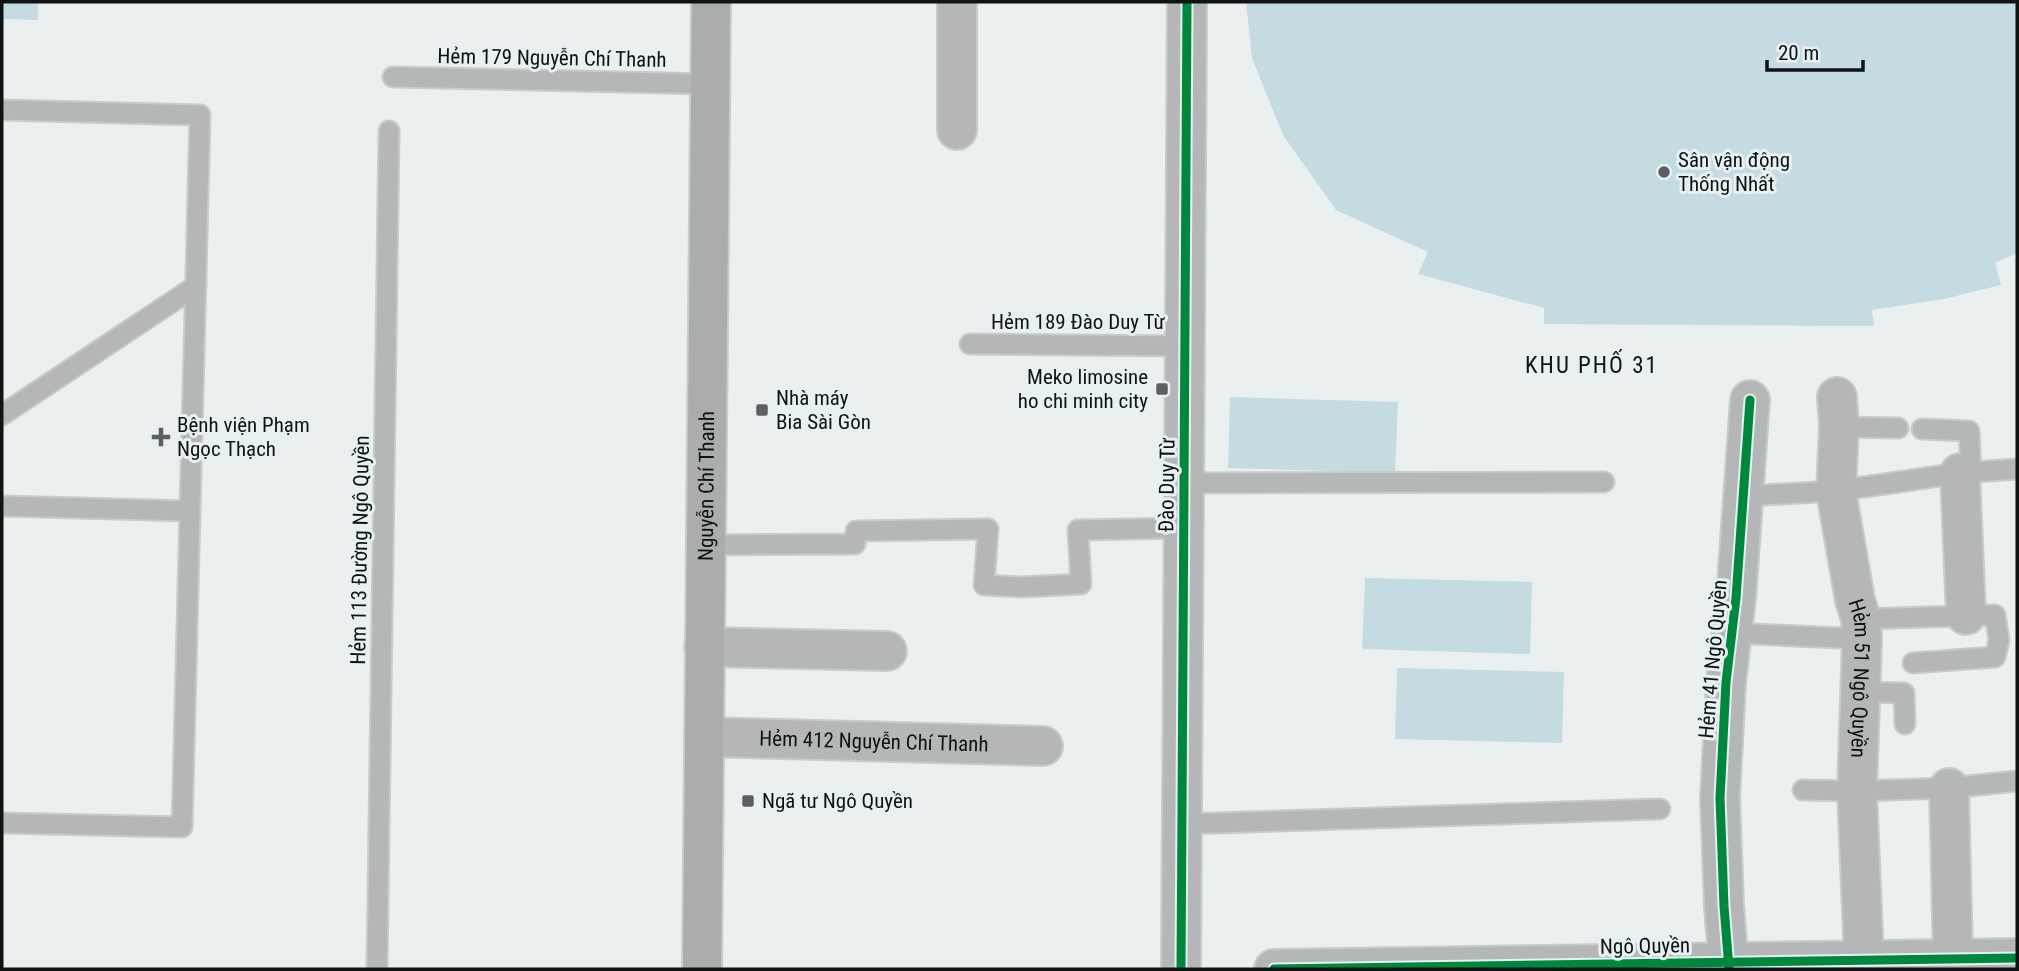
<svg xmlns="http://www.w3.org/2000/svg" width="2019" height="971" font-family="'Roboto Condensed',sans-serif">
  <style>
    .park { fill: #c5dbe2 }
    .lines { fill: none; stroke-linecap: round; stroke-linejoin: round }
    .service-casing { stroke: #c8cbcc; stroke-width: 23 }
    .minor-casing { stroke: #c8cbcc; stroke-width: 42 }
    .tertiary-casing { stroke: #c8cbcc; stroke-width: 42 }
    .secondary-casing { stroke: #c8cbcc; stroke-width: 42 }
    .service { stroke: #b5b7b7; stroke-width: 19 }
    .minor { stroke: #b5b7b7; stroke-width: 38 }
    .tertiary { stroke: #b5b7b7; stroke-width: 38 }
    .secondary { stroke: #aaacad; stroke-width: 38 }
    .cycleway-casing { stroke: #e7f0f3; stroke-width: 13 }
    .cycleway { stroke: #00873e; stroke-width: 9 }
    .poi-dot { fill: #5c6061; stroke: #e7f0f3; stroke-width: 2.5 }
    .labels { text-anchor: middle; stroke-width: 6; stroke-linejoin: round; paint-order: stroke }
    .street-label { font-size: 21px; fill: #101314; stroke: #e7f0f3 }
    .poi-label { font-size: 21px; fill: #101314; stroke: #e7f0f3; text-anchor: start }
    .neighbourhood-label { font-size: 23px; letter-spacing: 2px; fill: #101314; stroke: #e7f0f3 }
  </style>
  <rect width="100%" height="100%" fill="#eaeff0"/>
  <!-- park -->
  <g class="park">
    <polygon points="2,2 38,2 38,20 2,19"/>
    <polygon points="1246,2 2017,2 2017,253 1995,263 2001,285 1944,299 1872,310 1874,326 1544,324 1544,308 1418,274 1428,252 1336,210 1283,135 1252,58"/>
    <polygon points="1230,397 1398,402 1395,473 1228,468"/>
    <polygon points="1365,578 1532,582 1530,654 1362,649"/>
    <polygon points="1397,668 1564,672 1562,743 1395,739"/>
  </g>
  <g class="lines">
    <!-- service casing -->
    <g class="service-casing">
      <g id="service">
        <polyline points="393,77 710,84"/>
        <polyline points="2,110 200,115 182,827 2,823"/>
        <polyline points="970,344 1185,346"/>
        <polyline points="2,415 196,286"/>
        <polyline points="1839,427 1898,428"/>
        <polyline points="1922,429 1969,431 1971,473"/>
        <polyline points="1185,483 1604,482"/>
        <polyline points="1744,496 1836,491 1960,473 2017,469"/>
        <polyline points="2,506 190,511"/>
        <polyline points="705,545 855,544 856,531 988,529 984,585 1021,587 1081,584 1078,530 1184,528"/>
        <polyline points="1861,619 1995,615 1999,640 1995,657 1913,663"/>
        <polyline points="1732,633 1862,639"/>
        <polyline points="1860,692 1904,693 1905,724"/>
        <polyline points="1803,790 1857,791 1949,788 2017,781"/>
        <polyline points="1182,824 1660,809"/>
        <polyline points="377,969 389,131"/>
      </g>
    </g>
    <!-- minor casing -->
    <g class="minor-casing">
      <g id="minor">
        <polyline points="957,130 957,2"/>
        <path id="s1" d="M1837 397 1839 427 1836 491 1855 600 1861 619 1862 639 1857 791 1864 960"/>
        <polyline points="1960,473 1966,615"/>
        <polyline points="704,647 887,651"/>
        <path id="s2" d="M704 737 1043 746"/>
        <polyline points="1949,788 1953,959"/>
        <polyline points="1181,969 1187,2"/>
        <polyline points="1729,969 1724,906 1720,798 1726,682 1736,598 1750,400"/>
      </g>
    </g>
    <!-- tertiary casing -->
    <g class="tertiary-casing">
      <polyline id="tertiary" points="1274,969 2017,958"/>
    </g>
    <!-- secondary casing -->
    <g class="secondary-casing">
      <g id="secondary">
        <path id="s3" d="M702 969 711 2"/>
      </g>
    </g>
    <!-- service -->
    <use href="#service" class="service"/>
    <!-- minor -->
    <use href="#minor" class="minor"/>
    <!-- tertiary -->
    <use href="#tertiary" class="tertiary"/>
    <!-- secondary -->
    <use href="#secondary" class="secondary"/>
    <!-- cycleway casing -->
    <g class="cycleway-casing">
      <g id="cycleway">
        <polyline points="1181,969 1187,2"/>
        <polyline points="1274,969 2017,958"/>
        <polyline points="1729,969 1724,906 1720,798 1726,682 1736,598 1750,400"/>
      </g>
    </g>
    <!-- cycleway -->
    <use href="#cycleway" class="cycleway"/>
  </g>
  <!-- markers -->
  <g class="poi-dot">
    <circle cx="1664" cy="172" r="7"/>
    <rect x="1155" y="382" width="14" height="14" rx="3.5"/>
    <rect x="755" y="403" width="14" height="14" rx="3.5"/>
    <path d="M157.5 426.5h7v7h7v7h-7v7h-7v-7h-7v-7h7z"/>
    <rect x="741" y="794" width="14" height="14" rx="3.5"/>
  </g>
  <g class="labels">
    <!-- street labels -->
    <g class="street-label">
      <text transform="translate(552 58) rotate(1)" y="7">Hẻm 179 Nguyễn Chí Thanh</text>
      <text x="1078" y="329">Hẻm 189 Đào Duy Từ</text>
      <text dy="7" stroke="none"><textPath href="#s3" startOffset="483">Nguyễn Chí Thanh</textPath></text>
      <text transform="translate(1167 485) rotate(-89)" y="7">Đào Duy Từ</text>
      <text transform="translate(360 550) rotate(-89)" y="7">Hẻm 113 Đường Ngô Quyền</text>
      <text transform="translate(1713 659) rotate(-85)" y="7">Hẻm 41 Ngô Quyền</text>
      <text dy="7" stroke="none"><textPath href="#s1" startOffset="284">Hẻm 51 Ngô Quyền</textPath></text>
      <text dy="7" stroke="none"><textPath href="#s2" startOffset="170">Hẻm 412 Nguyễn Chí Thanh</textPath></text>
      <text transform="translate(1645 946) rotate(-1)" y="7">Ngô Quyền</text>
    </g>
    <!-- poi labels -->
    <g class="poi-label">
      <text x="1678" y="167">Sân vận động<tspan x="1678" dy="24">Thống Nhất</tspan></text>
      <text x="1148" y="384" text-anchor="end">Meko limosine<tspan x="1148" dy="24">ho chi minh city</tspan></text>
      <text x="776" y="405">Nhà máy<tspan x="776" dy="24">Bia Sài Gòn</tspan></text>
      <text x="177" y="432">Bệnh viện Phạm<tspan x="177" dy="24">Ngọc Thạch</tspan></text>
      <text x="762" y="808">Ngã tư Ngô Quyền</text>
    </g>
    <!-- neighbourhood labels -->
    <g class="neighbourhood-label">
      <text x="1592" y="373">KHU PHỐ 31</text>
    </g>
  </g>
  <!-- border -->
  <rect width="2019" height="971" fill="none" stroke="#101314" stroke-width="7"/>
  <!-- scale -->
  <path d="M1767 60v10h96v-10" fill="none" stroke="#101314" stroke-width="3.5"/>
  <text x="1778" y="60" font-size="21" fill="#101314" stroke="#e7f0f3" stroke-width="5" paint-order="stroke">20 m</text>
</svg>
